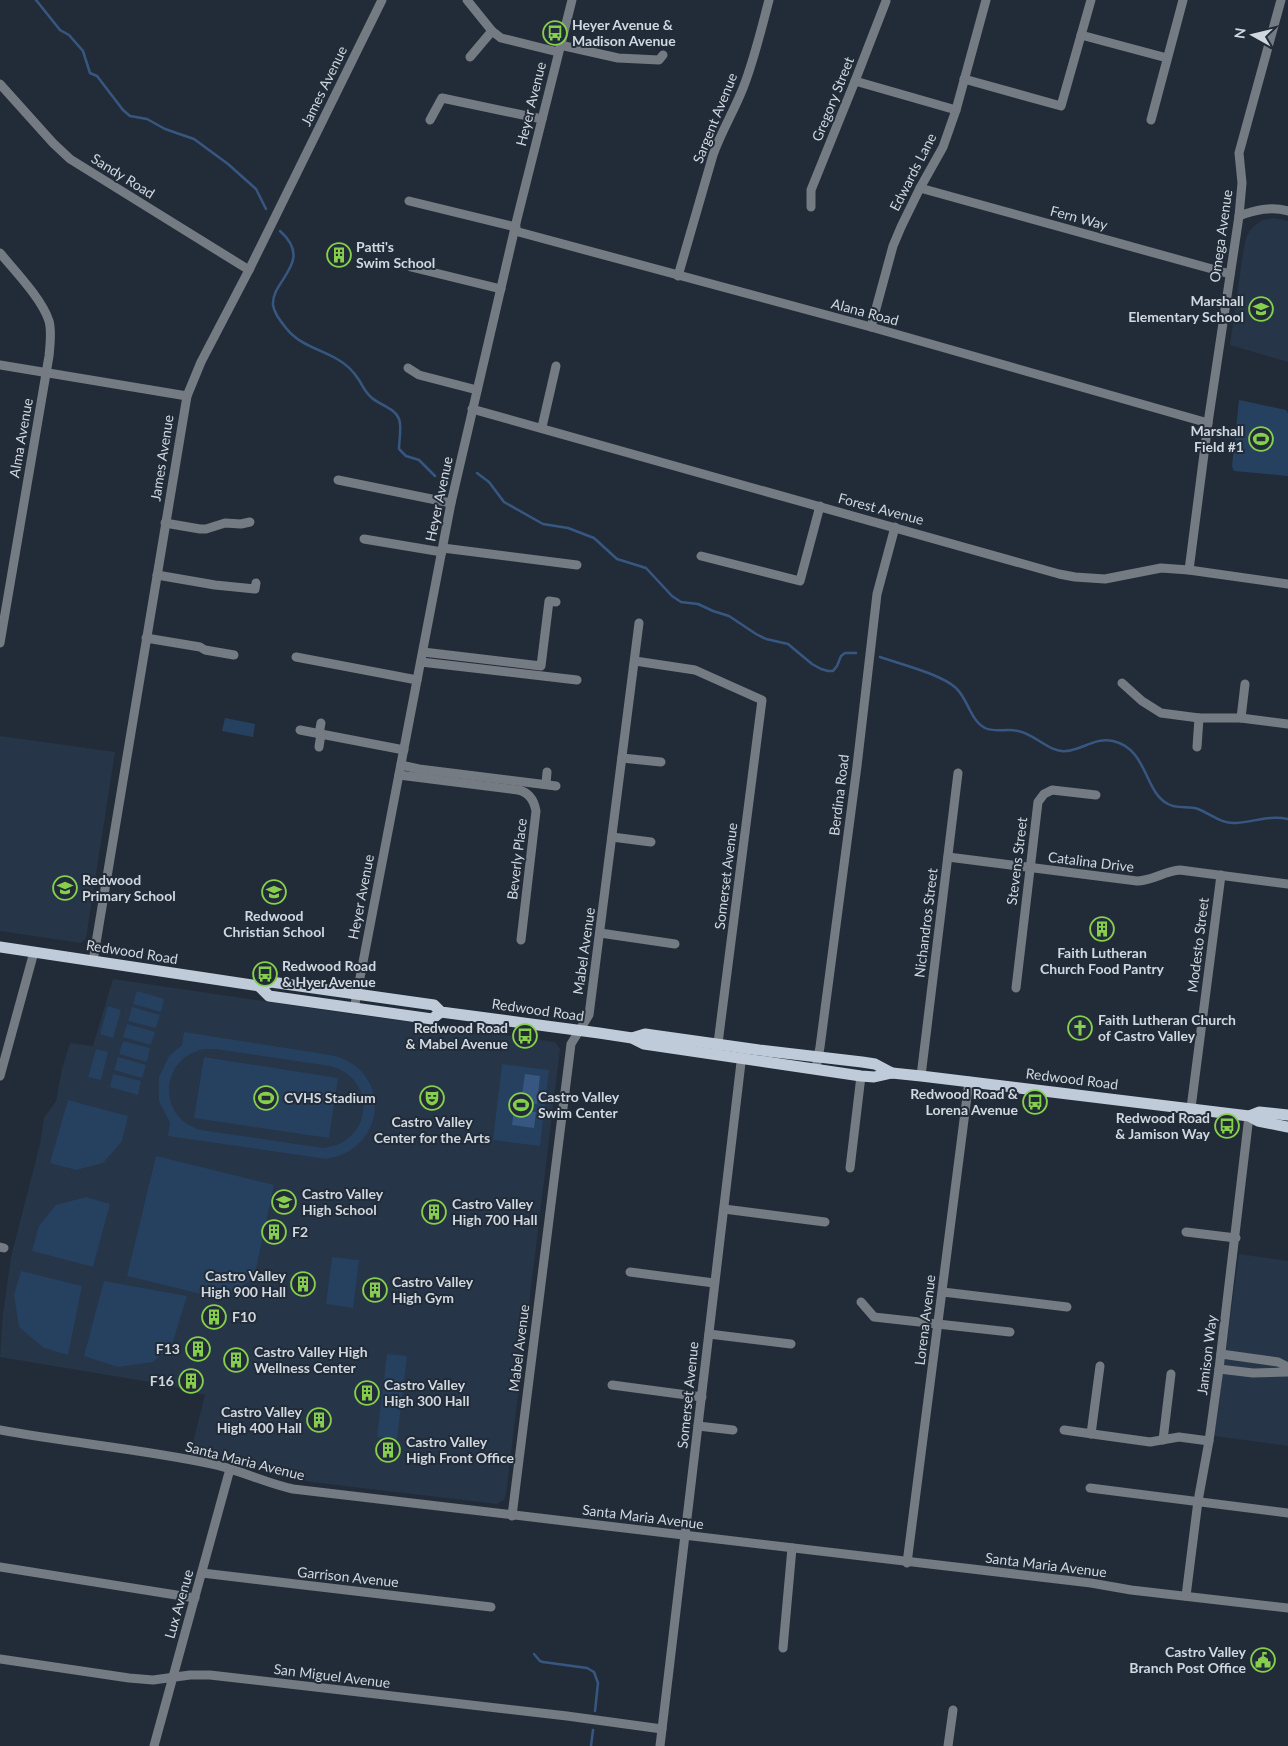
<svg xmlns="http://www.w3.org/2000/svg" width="1288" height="1746" font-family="Lato,sans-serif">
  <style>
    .built { fill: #263547 }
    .green { fill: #26405f; fill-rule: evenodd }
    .water { fill: #375780 }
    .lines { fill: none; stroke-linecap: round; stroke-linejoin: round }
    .stream { stroke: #375780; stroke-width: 2.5 }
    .minor { stroke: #757b82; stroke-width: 9 }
    .major { stroke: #c0cbd9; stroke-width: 11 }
    .labels { text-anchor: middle; stroke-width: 4; stroke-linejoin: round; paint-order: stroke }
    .poi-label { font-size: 14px; font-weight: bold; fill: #d0d7df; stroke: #222c39; text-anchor: start }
    .street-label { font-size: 14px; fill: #d0d7df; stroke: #222c39 }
  </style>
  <rect width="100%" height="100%" fill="#222c39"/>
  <!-- built -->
  <g class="built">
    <polygon points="1274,218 1288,221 1288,362 1230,345 1244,247 1247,235 1253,227 1262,220"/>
    <polygon points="0,736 115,752 86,938 81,943 0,931"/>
    <polygon points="113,979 337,1012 555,1042 560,1049 506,1494 504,1500 497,1504 311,1482 281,1476 239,1459 191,1450 205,1395 168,1385 0,1357 3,1314 11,1257 40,1144 44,1118 56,1101 62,1069 70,1043 93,1046"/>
    <polygon points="1239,1254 1288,1261 1288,1446 1214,1436"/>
  </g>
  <!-- green -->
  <g class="green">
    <polygon points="1239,400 1286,410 1288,413 1288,476 1234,471 1232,466"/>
    <polygon points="225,718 255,724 253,737 222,731"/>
    <polygon points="137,991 164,999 161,1012 133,1004"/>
    <polygon points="108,1006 121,1010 113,1038 100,1034"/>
    <polygon points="132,1007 160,1015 156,1028 128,1021"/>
    <polygon points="127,1024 155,1032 151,1045 123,1037"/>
    <path d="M184 1032 330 1055C391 1066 390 1149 326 1159L168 1136 170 1123 159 1101V1077L169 1056 182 1045ZM203 1049H216L330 1066C378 1078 373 1144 323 1148L201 1130C157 1118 159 1060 203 1049Z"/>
    <polygon points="123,1041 150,1048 147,1062 119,1054"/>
    <polygon points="96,1049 108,1052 101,1080 88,1077"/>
    <polygon points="118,1057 146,1065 142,1078 114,1070"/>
    <polygon points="204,1057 338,1078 329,1138 194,1118"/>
    <polygon points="502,1064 549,1070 540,1146 493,1140"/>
    <polygon points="113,1074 141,1081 138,1095 110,1087"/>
    <polygon points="68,1100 128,1116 122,1141 103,1163 76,1170 50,1163"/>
    <polygon points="156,1156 274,1185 254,1278 222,1299 127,1276"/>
    <polygon points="86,1197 110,1204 93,1267 32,1251 39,1226 56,1205"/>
    <polygon points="332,1257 359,1260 353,1308 326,1304"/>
    <polygon points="21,1271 82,1286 68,1355 44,1348 19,1327 14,1295"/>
    <polygon points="104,1281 187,1296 172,1345 153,1362 118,1367 84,1356"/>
    <polygon points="387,1354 407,1356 397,1439 377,1437"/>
  </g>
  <!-- water -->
  <g class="water">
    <polygon points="525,1074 540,1076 537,1104 521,1102"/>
    <polygon points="514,1110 536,1112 534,1128 512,1125"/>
  </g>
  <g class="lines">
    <!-- stream -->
    <g class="stream">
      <polyline points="36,0 60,30 69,35 83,51 90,73 97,76 123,110 130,116 147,119 165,129 194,139 228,164 256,189 266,209"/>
      <path d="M280 231C315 262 271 280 273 305 274 313 281 322 286 328 299 345 320 349 337 359 346 364 354 372 359 380 364 388 365 392 372 398 380 405 395 408 399 419 402 427 399 440 399 449L406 456 419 460 435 476"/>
      <polyline points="477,473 489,482 504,502 543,524 568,528 594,538 617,559 646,568 672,596 681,602 698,604 713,611 729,616 756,634 766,639 788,644 812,664 821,669 828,671 833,671 837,666 841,656 845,653 856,653"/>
      <path d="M880 657C900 664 941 674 956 688 968 699 970 720 985 728 995 733 1007 728 1018 731 1035 734 1050 753 1066 751 1082 750 1095 737 1113 741 1148 749 1144 792 1168 804 1177 809 1188 806 1198 809 1211 814 1221 824 1236 823 1254 822 1269 815 1288 819"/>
      <polyline points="534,1654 540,1661 543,1662 587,1668 594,1672 598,1683 595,1711"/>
      <polyline points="591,1746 593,1730"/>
    </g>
    <!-- minor -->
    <g class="minor">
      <polyline points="467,0 492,31 501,38 558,52"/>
      <polyline points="1081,35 1167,58"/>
      <polyline points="560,45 618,58 659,60 663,55"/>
      <polyline points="470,57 492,31"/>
      <polyline points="964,79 1061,106 1091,0"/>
      <polyline points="855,81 956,110"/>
      <polyline points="0,84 53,143 70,159 249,270"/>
      <polyline points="430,120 442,98 542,119"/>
      <polyline points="1151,120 1183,0"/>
      <polyline points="920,188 1230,274"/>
      <polyline points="409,201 516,227"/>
      <polyline points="811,207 811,190 855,81 886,1"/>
      <path d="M1239 216C1255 210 1271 206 1288 211"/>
      <polyline points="515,231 871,327 1208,423"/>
      <path d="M0 253C15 271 42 299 49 321 52 332 50 345 49 356L0 643"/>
      <polyline points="411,267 501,289"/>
      <path d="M678 276 713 155C721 132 734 111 743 88 754 60 761 30 769 0"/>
      <polyline points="871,327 893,246 901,227 920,188 943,147 956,110 986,0"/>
      <polyline points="0,365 187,396"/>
      <polyline points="408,368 419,375 477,390"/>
      <polyline points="472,409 1059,574 1075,577 1105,579 1161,568 1189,570 1288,584"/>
      <polyline points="542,427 556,366"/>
      <polyline points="338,480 451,503"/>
      <polyline points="165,523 200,529 206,529 225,523 241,524 250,522"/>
      <polyline points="364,539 442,552"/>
      <polyline points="443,548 577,565"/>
      <polyline points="701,556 800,581 820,506"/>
      <polyline points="1189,570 1208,423 1239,216 1242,183 1239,153 1281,0"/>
      <polyline points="157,575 215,585 255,589 256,583"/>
      <polyline points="146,638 200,647 205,650 234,655"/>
      <polyline points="423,652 541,666 549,601 556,602"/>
      <polyline points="296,657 417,680"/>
      <polyline points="635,661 695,670 762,700 717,1051"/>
      <polyline points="421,662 577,680"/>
      <polyline points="1122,683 1142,701 1161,713 1199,718 1241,718 1288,724"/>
      <polyline points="1241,718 1245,684"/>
      <polyline points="300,730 404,750"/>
      <polyline points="319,734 321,723"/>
      <polyline points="319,747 321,734"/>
      <polyline points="1197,747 1199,718"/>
      <polyline points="622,758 661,762"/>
      <polyline points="401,765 419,769 556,786"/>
      <path d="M399 775 518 790C529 792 534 800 536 811L521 940"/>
      <polyline points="546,784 547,772"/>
      <polyline points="612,837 651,842"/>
      <path d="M948 857 1137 881C1153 881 1164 871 1180 870L1288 884"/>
      <polyline points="600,933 675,944"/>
      <polyline points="93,961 187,396 201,362 249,270 382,0"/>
      <polyline points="1016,988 1038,802 1044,794 1052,790 1096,795"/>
      <polyline points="354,1009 451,503 517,219 572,0"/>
      <polyline points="816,1068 820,1047 857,766 877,594 895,527"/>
      <polyline points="0,1076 34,952"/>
      <polyline points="921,1076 958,773"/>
      <polyline points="1191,1108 1221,875"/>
      <polyline points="850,1168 861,1076"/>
      <polyline points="724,1209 825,1222"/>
      <polyline points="1186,1232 1236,1238"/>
      <polyline points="0,1247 4,1248"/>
      <polyline points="630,1272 714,1283"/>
      <polyline points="943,1292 1067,1307"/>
      <polyline points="861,1302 874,1317 1010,1332"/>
      <polyline points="709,1334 791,1344"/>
      <polyline points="1221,1354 1278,1362 1288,1367"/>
      <polyline points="1219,1369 1253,1373 1288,1372"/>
      <polyline points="612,1385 702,1397"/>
      <polyline points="698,1426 733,1430"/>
      <path d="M0 1430C70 1443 142 1449 212 1464 240 1470 265 1483 293 1489L1091 1583 1131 1590 1288 1608"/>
      <polyline points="1064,1430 1150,1442 1179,1437 1209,1441"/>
      <polyline points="1091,1434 1100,1366"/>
      <polyline points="1163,1440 1171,1374"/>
      <polyline points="1090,1488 1288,1513"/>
      <polyline points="512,1516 571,1044 589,1015 639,623"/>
      <polyline points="907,1563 969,1081"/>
      <polyline points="0,1567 195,1598"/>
      <polyline points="202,1573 491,1607"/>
      <polyline points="1186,1596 1198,1501 1209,1441 1219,1369 1249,1116"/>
      <polyline points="783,1648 792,1548"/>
      <polyline points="0,1659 129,1678 153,1680 190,1675 210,1675 567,1716 662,1729"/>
      <polyline points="154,1746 230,1469"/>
      <polyline points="660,1746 742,1054"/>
      <polyline points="948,1746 953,1710"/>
    </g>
    <!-- major -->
    <g class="major">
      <polyline points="0,947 259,986 271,982 434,1005 441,1012 599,1033 632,1038 644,1044 861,1076 874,1077 892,1073 921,1076 1249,1116 1258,1121 1288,1127"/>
      <polyline points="259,986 269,996 432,1019 441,1012"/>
      <polyline points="632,1038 645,1034 759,1050 862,1062 875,1064 892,1073"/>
      <polyline points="1249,1116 1259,1112 1288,1115"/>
    </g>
  </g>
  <!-- icons -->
  <defs>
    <g id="bus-ring" transform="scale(1.25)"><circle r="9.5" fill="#222c39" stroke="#86cf4c" stroke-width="1.5"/><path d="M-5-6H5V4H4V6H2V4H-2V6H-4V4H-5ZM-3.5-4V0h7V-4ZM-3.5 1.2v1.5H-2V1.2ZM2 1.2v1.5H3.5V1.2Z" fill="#86cf4c"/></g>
    <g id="building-ring" transform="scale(1.25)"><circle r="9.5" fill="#222c39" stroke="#86cf4c" stroke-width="1.5"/><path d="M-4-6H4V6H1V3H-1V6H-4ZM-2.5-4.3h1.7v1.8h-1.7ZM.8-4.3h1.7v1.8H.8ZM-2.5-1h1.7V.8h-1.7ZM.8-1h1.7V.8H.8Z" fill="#86cf4c"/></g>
    <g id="school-ring" transform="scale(1.25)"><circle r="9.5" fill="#222c39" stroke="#86cf4c" stroke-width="1.5"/><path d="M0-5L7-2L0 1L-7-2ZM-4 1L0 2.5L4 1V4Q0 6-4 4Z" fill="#86cf4c"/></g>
    <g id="stadium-ring" transform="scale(1.25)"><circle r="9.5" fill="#222c39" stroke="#86cf4c" stroke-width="1.5"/><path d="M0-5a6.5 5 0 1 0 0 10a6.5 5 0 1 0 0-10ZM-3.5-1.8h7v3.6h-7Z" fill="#86cf4c"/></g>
    <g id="church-ring" transform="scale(1.25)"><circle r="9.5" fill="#222c39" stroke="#86cf4c" stroke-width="1.5"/><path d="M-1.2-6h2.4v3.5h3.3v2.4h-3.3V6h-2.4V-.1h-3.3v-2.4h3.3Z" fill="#86cf4c"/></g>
    <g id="theatre-ring" transform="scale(1.25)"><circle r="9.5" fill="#222c39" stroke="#86cf4c" stroke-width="1.5"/><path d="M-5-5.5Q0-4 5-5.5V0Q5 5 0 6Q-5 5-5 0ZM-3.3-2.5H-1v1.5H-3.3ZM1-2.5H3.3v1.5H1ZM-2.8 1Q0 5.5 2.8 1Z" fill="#86cf4c"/></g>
    <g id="civic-ring" transform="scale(1.25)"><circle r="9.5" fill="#222c39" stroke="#86cf4c" stroke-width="1.5"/><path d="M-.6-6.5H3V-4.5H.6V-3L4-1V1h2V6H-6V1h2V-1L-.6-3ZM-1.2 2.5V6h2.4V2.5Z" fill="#86cf4c"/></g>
  </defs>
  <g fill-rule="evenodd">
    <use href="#bus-ring" x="555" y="33"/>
    <use href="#building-ring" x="339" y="255"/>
    <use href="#school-ring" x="1261" y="309"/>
    <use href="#stadium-ring" x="1261" y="439"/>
    <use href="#school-ring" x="65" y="888"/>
    <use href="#school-ring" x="274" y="892"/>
    <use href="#building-ring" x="1102" y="929"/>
    <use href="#bus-ring" x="265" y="974"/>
    <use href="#church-ring" x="1080" y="1028"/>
    <use href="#bus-ring" x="525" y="1036"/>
    <use href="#stadium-ring" x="266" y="1098"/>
    <use href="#theatre-ring" x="432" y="1098"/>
    <use href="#bus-ring" x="1035" y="1102"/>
    <use href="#stadium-ring" x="521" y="1105"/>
    <use href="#bus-ring" x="1227" y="1126"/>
    <use href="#school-ring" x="284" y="1202"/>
    <use href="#building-ring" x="434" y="1212"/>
    <use href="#building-ring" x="274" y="1232"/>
    <use href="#building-ring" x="303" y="1284"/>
    <use href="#building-ring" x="375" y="1290"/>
    <use href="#building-ring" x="214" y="1317"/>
    <use href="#building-ring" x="198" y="1349"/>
    <use href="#building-ring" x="236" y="1360"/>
    <use href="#building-ring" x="191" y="1381"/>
    <use href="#building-ring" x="367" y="1393"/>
    <use href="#building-ring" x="319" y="1420"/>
    <use href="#building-ring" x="388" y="1450"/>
    <use href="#civic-ring" x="1263" y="1660"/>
  </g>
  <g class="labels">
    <!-- poi labels -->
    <g class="poi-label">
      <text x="572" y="30">Heyer Avenue &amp;<tspan x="572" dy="16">Madison Avenue</tspan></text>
      <text x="356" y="252">Patti's<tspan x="356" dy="16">Swim School</tspan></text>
      <text x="1244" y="306" text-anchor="end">Marshall<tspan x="1244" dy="16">Elementary School</tspan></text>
      <text x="1244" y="436" text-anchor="end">Marshall<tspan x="1244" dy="16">Field #1</tspan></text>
      <text x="82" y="885">Redwood<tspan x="82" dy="16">Primary School</tspan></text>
      <text x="274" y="921" text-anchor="middle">Redwood<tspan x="274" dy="16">Christian School</tspan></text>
      <text x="1102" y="958" text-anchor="middle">Faith Lutheran<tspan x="1102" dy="16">Church Food Pantry</tspan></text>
      <text x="282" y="971">Redwood Road<tspan x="282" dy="16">&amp; Hyer Avenue</tspan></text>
      <text x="1098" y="1025">Faith Lutheran Church<tspan x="1098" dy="16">of Castro Valley</tspan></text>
      <text x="508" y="1033" text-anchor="end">Redwood Road<tspan x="508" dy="16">&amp; Mabel Avenue</tspan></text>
      <text x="1018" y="1099" text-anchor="end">Redwood Road &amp;<tspan x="1018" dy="16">Lorena Avenue</tspan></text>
      <text x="538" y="1102">Castro Valley<tspan x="538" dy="16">Swim Center</tspan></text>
      <text x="284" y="1103">CVHS Stadium</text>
      <text x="1210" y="1123" text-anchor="end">Redwood Road<tspan x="1210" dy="16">&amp; Jamison Way</tspan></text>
      <text x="432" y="1127" text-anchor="middle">Castro Valley<tspan x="432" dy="16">Center for the Arts</tspan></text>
      <text x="302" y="1199">Castro Valley<tspan x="302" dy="16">High School</tspan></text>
      <text x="452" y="1209">Castro Valley<tspan x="452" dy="16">High 700 Hall</tspan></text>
      <text x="292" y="1237">F2</text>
      <text x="286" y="1281" text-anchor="end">Castro Valley<tspan x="286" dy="16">High 900 Hall</tspan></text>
      <text x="392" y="1287">Castro Valley<tspan x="392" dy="16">High Gym</tspan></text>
      <text x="232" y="1322">F10</text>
      <text x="180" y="1354" text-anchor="end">F13</text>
      <text x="254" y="1357">Castro Valley High<tspan x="254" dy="16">Wellness Center</tspan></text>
      <text x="174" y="1386" text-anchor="end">F16</text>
      <text x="384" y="1390">Castro Valley<tspan x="384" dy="16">High 300 Hall</tspan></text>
      <text x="302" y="1417" text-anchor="end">Castro Valley<tspan x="302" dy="16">High 400 Hall</tspan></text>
      <text x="406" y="1447">Castro Valley<tspan x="406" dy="16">High Front Office</tspan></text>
      <text x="1246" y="1657" text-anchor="end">Castro Valley<tspan x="1246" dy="16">Branch Post Office</tspan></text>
    </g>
    <!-- street labels -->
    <g class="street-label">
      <text transform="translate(324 86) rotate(-64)" y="5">James Avenue</text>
      <text transform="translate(833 99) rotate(-68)" y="5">Gregory Street</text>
      <text transform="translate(531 104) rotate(-76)" y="5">Heyer Avenue</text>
      <text transform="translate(715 118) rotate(-68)" y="5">Sargent Avenue</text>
      <text transform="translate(913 172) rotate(-63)" y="5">Edwards Lane</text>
      <text transform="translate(123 176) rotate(32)" y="5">Sandy Road</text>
      <text transform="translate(1079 218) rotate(15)" y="5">Fern Way</text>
      <text transform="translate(1221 236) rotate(-82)" y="5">Omega Avenue</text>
      <text transform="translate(865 312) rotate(15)" y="5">Alana Road</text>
      <text transform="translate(21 438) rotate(-80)" y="5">Alma Avenue</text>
      <text transform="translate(162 458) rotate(-81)" y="5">James Avenue</text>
      <text transform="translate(439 499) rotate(-78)" y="5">Heyer Avenue</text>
      <text transform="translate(881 509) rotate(15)" y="5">Forest Avenue</text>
      <text transform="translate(839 795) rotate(-83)" y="5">Berdina Road</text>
      <text transform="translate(517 859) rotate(-83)" y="5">Beverly Place</text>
      <text transform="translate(1017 861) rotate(-83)" y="5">Stevens Street</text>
      <text transform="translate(1091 862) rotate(7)" y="5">Catalina Drive</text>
      <text transform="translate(726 876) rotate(-83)" y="5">Somerset Avenue</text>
      <text transform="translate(361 897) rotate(-79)" y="5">Heyer Avenue</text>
      <text transform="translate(926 923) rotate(-83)" y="5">Nichandros Street</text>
      <text transform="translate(1198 945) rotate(-83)" y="5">Modesto Street</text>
      <text transform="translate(584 951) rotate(-82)" y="5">Mabel Avenue</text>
      <text transform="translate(132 952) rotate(9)" y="5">Redwood Road</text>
      <text transform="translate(538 1010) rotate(8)" y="5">Redwood Road</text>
      <text transform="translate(1072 1079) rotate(7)" y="5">Redwood Road</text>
      <text transform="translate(925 1320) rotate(-83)" y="5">Lorena Avenue</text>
      <text transform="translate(519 1348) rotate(-83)" y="5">Mabel Avenue</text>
      <text transform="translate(1207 1355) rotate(-83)" y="5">Jamison Way</text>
      <text transform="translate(688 1395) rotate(-84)" y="5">Somerset Avenue</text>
      <text transform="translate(245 1461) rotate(14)" y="5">Santa Maria Avenue</text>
      <text transform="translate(643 1517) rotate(7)" y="5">Santa Maria Avenue</text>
      <text transform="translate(1046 1565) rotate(7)" y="5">Santa Maria Avenue</text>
      <text transform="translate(348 1577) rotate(6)" y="5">Garrison Avenue</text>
      <text transform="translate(179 1604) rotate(-74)" y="5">Lux Avenue</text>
      <text transform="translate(332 1676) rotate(7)" y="5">San Miguel Avenue</text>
    </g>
  </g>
  <!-- north arrow -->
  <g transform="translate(1253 35) rotate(278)" stroke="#222c39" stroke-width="4" paint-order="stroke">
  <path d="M0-4L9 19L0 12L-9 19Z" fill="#d0d7df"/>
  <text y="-8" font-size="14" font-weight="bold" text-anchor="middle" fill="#d0d7df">N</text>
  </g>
</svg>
